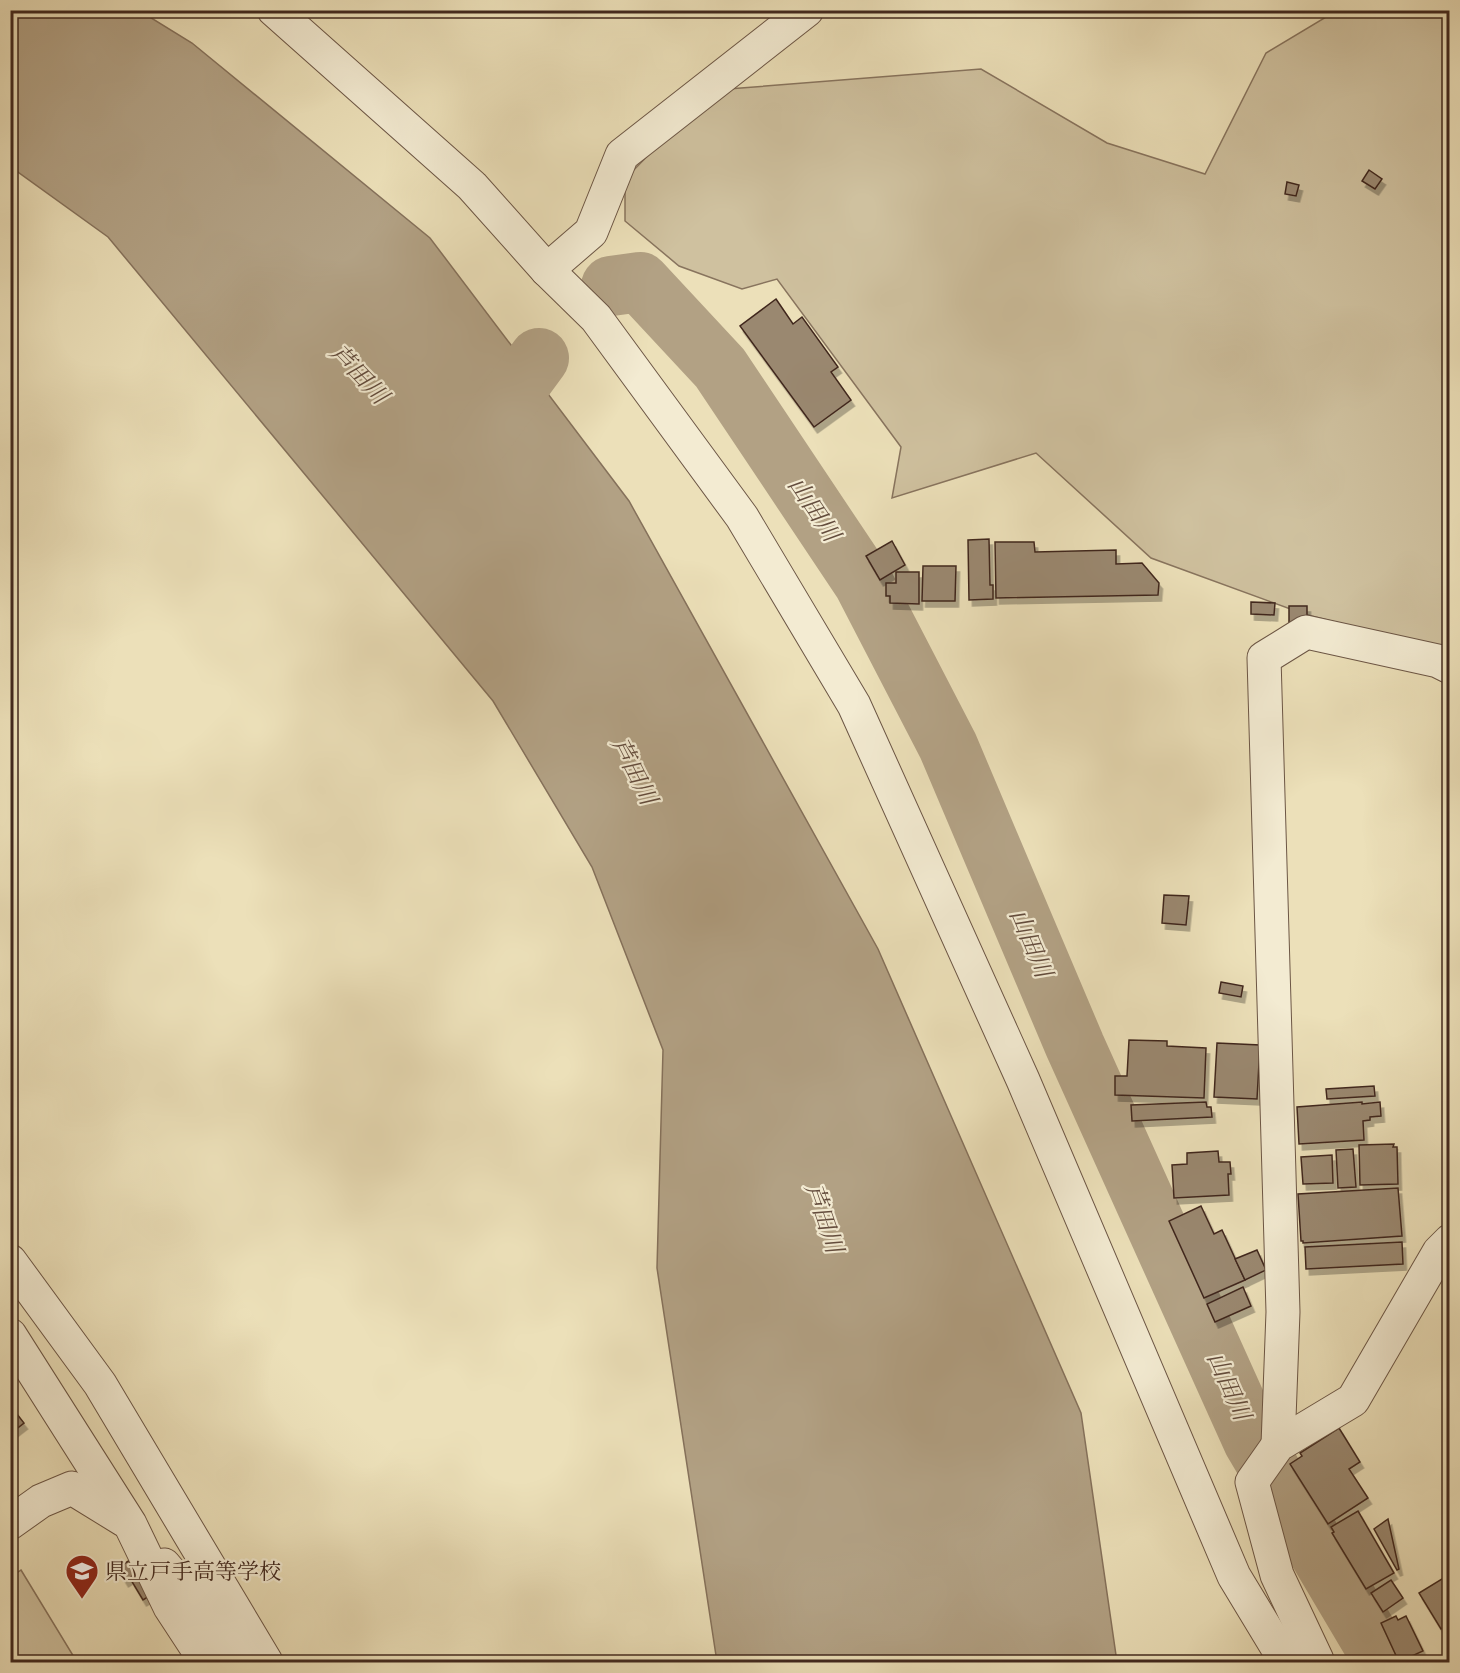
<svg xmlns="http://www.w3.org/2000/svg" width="1460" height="1673" font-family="'EB Garamond','Noto Serif JP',serif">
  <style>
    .green { fill: #cfc19f; stroke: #88745e; stroke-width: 1.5 }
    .water { fill: #b2a184; stroke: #85715b; stroke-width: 1.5 }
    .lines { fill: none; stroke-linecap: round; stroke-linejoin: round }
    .river { stroke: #b2a184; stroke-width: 60 }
    .building { fill: #9a886f; stroke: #41281e; stroke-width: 1.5; filter: url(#shadow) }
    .minor-casing { stroke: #6c5645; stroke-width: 35 }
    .minor { stroke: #f3ebd2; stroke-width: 33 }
    .labels { text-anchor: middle; stroke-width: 4.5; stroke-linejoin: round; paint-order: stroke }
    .poi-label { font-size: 22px; fill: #41281e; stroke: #f3ebd2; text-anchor: start }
    .water-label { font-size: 24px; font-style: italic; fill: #634c3d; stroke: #f3ebd2 }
  </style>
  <defs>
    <filter id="shadow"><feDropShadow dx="3.5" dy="6" stdDeviation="0" flood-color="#0004"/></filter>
  </defs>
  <rect width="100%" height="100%" fill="#ece0b9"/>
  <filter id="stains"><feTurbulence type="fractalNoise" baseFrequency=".00333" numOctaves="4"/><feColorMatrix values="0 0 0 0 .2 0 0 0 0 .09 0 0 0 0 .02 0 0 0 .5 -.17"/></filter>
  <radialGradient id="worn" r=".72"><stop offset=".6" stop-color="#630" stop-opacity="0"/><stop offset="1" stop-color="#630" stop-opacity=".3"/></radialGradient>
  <!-- green -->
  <g class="green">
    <polygon points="1336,11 1449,11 1449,660 1421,644 1304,614 1151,558 1036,453 892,498 901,447 777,279 742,289 679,266 625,221 625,179 663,140 728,89 981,69 1107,143 1205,174 1266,53"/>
    <polygon points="21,1570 77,1662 11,1662 11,1577"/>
  </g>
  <!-- water -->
  <polygon class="water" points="11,10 140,11 192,43 430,238 629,501 878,949 1081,1413 1117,1662 717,1662 657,1268 663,1050 592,867 493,701 108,237 11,167"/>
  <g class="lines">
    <!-- river -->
    <g class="river">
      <polyline points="611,286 640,282 720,368 863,582 948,746 1075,1046 1253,1441 1384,1662"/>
      <polyline points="481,437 539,358"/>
    </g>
  </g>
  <!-- building -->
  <g class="building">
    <polygon points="1369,170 1382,179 1375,189 1362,181"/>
    <polygon points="1287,182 1299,185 1296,196 1285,194"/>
    <polygon points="776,299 793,324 802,317 838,367 831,372 851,400 814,427 740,326"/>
    <polygon points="989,539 990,585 993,585 993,599 969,600 968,540"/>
    <polygon points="892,541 905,565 880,580 866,556"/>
    <polygon points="995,542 1034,542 1035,552 1116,550 1116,564 1142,563 1159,583 1158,595 996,598"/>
    <polygon points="923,566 956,566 955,601 922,601"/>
    <polygon points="896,572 919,572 919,604 890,603 890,596 886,596 886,583 896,583"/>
    <polygon points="1251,602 1275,603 1274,615 1251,614"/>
    <rect x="1289" y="606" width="18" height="18"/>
    <polygon points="1164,895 1189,896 1186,925 1162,923"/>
    <polygon points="1221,982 1243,986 1241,997 1219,993"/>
    <polygon points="1129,1040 1167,1041 1167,1046 1206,1048 1204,1098 1115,1095 1115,1076 1127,1076"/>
    <polygon points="1217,1043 1260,1045 1257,1099 1214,1097"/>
    <polygon points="1374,1086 1375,1096 1327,1099 1326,1089"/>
    <polygon points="1206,1102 1207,1107 1211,1107 1212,1117 1132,1121 1131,1105"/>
    <polygon points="1362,1102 1362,1104 1380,1102 1381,1116 1370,1117 1370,1120 1363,1121 1364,1140 1299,1144 1297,1107"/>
    <polygon points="1394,1144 1393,1147 1397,1147 1398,1184 1360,1185 1359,1145"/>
    <polygon points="1353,1149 1356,1187 1338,1188 1336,1150"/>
    <polygon points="1218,1151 1219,1162 1230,1162 1231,1174 1228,1174 1229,1195 1174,1198 1172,1165 1187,1164 1187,1153"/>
    <polygon points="1332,1155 1333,1183 1303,1184 1301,1157"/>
    <polygon points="1398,1188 1402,1236 1303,1243 1303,1241 1301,1241 1298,1194"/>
    <polygon points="1201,1206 1214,1234 1222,1230 1245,1280 1204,1298 1169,1221"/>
    <polygon points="1402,1242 1403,1264 1306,1269 1305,1247"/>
    <polygon points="1257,1250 1266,1270 1245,1280 1235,1259"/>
    <polygon points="1243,1287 1251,1306 1215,1322 1207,1304"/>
    <polygon points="10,1405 24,1423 10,1434"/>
    <polygon points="1339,1428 1360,1462 1349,1469 1368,1498 1328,1524 1290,1464 1302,1456 1300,1453"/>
    <polygon points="1358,1511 1394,1573 1366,1589 1332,1533 1334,1532 1331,1527"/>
    <polygon points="1388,1519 1399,1569 1397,1570 1374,1529"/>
    <polygon points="130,1560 138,1572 125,1581 117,1568"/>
    <polygon points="1450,1574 1450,1624 1441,1629 1419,1593"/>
    <polygon points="139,1575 151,1595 143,1600 131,1580"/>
    <polygon points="1391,1580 1403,1598 1383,1612 1371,1593"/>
    <polygon points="1396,1616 1398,1620 1406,1616 1423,1651 1399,1662 1381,1623"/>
  </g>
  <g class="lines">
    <!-- minor casing -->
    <g class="minor-casing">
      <g id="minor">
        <polyline points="274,10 472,186 547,270 596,318 742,517 854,705 1023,1080 1234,1576 1286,1662"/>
        <polyline points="547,270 591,232 622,155 807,10"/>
        <polyline points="10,1261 100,1384 266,1662"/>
        <polyline points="10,1335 130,1524 170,1607 206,1662"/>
        <polyline points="1278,1445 1283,1312 1264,658 1306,632 1438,661 1450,667"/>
        <polyline points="10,1523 41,1501 72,1488 124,1520"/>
        <polyline points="164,1565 246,1662 256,1660"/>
        <polyline points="1315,1662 1317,1660 1277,1575 1252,1482 1278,1445 1353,1400 1439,1252 1450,1241"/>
      </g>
    </g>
    <!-- minor -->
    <use href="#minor" class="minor"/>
  </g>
  <!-- icons -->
  <defs>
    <g id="school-pin" transform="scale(1.725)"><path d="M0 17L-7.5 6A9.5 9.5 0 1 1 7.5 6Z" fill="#8f2418" stroke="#f3ebd2"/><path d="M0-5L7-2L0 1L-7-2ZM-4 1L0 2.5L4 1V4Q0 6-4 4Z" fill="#fff"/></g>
  </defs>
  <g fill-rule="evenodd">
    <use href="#school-pin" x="82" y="1571"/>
  </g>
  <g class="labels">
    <!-- poi labels -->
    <g class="poi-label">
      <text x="105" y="1579">県立戸手高等学校</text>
    </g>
    <!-- water labels -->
    <g class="water-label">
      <text transform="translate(359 374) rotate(46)" y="8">芦田川</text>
      <text transform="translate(814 509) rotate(56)" y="8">山田川</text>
      <text transform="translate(634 771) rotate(63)" y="8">芦田川</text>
      <text transform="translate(1031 943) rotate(67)" y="8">山田川</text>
      <text transform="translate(824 1218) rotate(71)" y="8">芦田川</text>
      <text transform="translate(1229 1386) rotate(66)" y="8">山田川</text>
    </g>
  </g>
  <!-- margin -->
  <rect width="1460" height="1673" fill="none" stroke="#ece0b9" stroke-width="36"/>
  <rect x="12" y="12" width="1436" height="1649" fill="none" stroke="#41281e" stroke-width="3"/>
  <rect x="18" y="18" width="1424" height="1637" fill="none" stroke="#41281e" stroke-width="1.5"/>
  <rect width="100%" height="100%" filter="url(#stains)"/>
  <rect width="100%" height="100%" fill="url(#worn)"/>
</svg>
